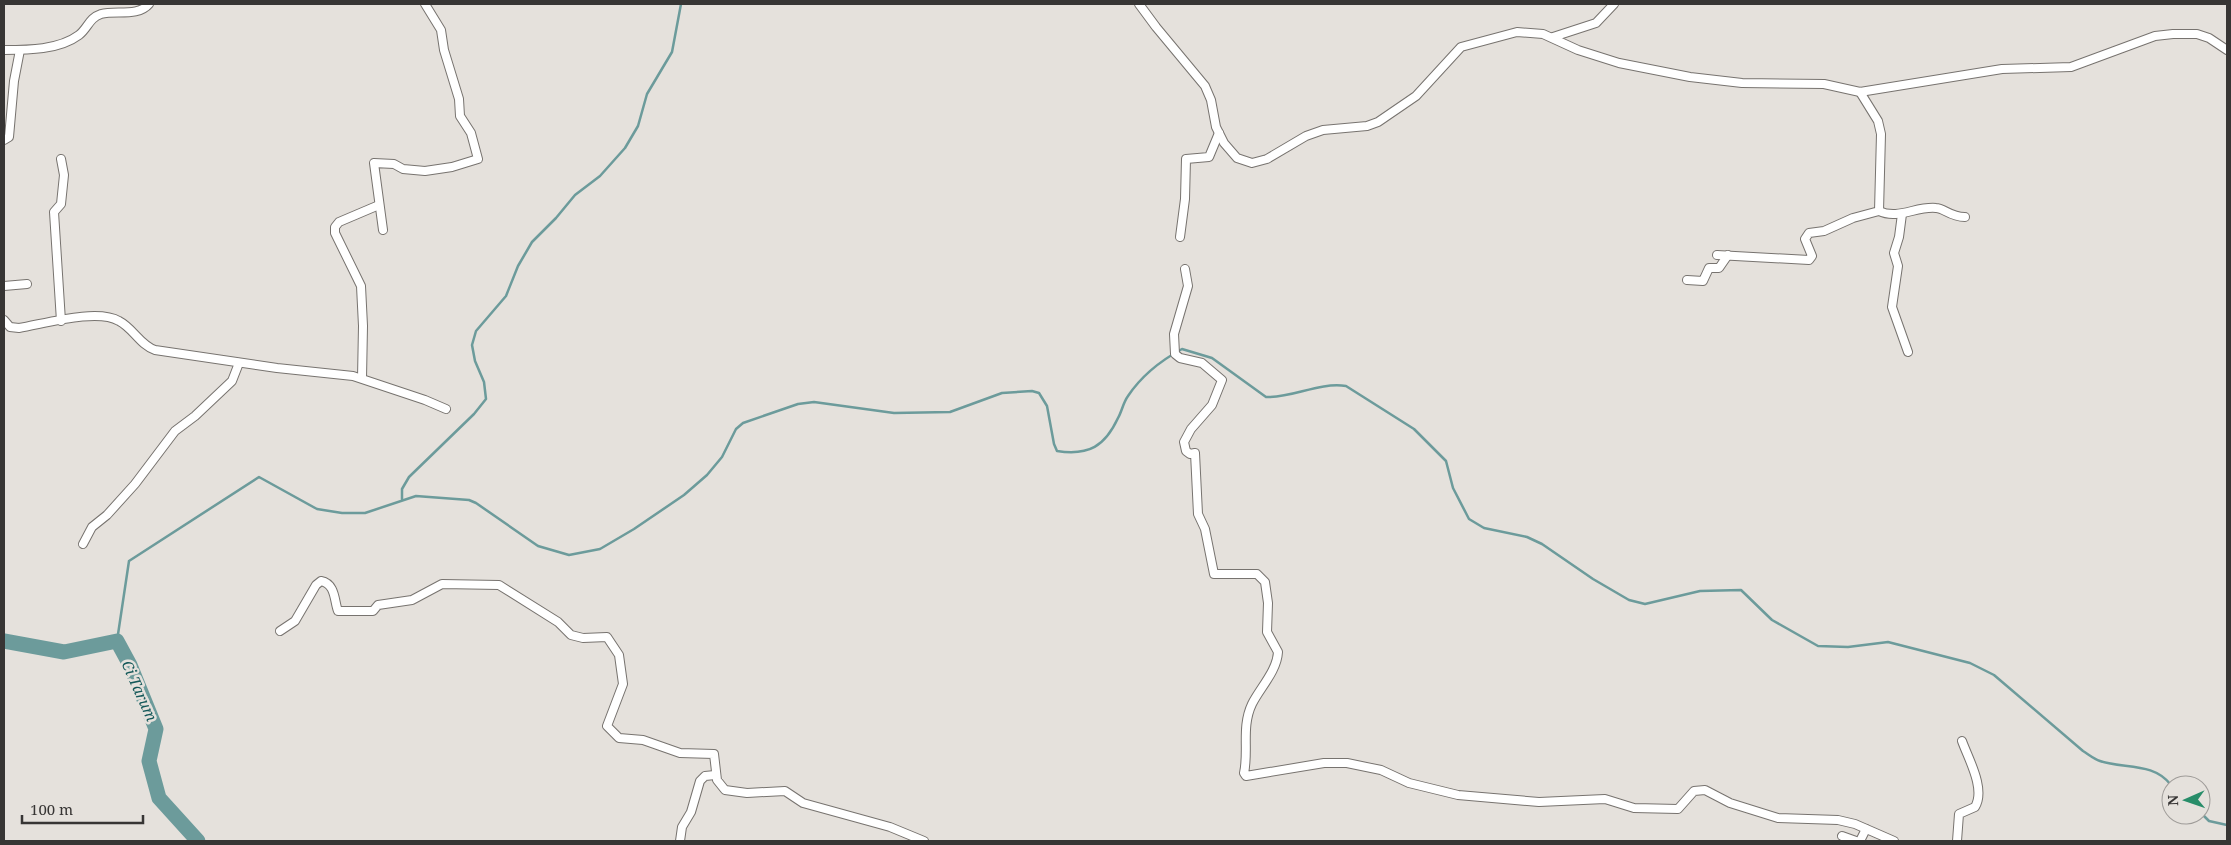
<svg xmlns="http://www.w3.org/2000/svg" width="2231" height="845" font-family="'Noto Serif',serif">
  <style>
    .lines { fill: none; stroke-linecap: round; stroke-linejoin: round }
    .stream { stroke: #6c9b9b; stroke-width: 2.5 }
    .river { stroke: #6c9b9b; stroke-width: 15 }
    .minor-casing { stroke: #77736f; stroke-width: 10 }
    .minor { stroke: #fff; stroke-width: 8 }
    .labels { text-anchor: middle; stroke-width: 5; stroke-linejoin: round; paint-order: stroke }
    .water-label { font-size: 15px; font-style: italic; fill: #145859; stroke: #e5e1dc }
  </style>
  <rect width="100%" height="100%" fill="#e5e1dc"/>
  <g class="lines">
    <!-- stream -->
    <g class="stream">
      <polyline points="402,499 402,489 409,477 474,414 486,399 484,382 475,361 472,345 476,331 506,296 518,266 532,242 556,218 575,195 600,176 625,148 638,126 647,94 672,52 681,4"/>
      <path d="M117 641 129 561 259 477 317 509 342 513H365L416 496 469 500 476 503 538 546 569 555 600 549 634 529 684 495 707 475 722 457 736 429 743 423 798 404 814 402 894 413 950 412 1002 393 1032 391 1039 393 1047 406 1054 444 1057 451C1089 456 1105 446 1118 418 1122 411 1123 403 1128 396 1142 375 1160 361 1182 349L1212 358 1266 397C1293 398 1318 382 1346 386L1414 429 1446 461 1453 488 1469 519 1484 528 1527 537 1542 544 1593 579 1629 600 1645 604 1700 591 1741 590 1772 620 1818 646 1848 647 1888 642 1970 663 1994 675 2083 751C2088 754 2094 759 2100 761 2124 769 2154 762 2171 785"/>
      <polyline points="2201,813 2209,821 2227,825"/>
    </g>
    <!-- river -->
    <polyline class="river" points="4,641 64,652 117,641 130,665 156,729 149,761 159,798 198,841"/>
    <!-- minor casing -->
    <g class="minor-casing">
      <g id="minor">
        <polyline points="1139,4 1156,27 1205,86 1211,100 1216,127 1224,143 1237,158 1252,163 1267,159 1306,136 1323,130 1367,126 1378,122 1416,96 1461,47 1517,32 1543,34 1578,50 1619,63 1690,77 1742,83 1824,84 1860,92 2002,69 2071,67 2155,36 2173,34 2197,34 2209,38 2227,50"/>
        <polyline points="1553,37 1596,23 1614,4"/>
        <path d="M4 50C28 50 59 50 79 35 88 28 89 18 101 14 116 10 138 17 149 4"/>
        <polyline points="4,140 9,137 14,81 20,50"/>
        <polyline points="61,159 64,175 61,204 54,212 61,321"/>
        <path d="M1879 211C1898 220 1916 206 1936 208 1944 208 1950 217 1965 217"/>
        <polyline points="1902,214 1899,237 1894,253 1898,266 1892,307 1908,352"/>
        <polyline points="383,230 374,163 394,164 403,169 425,171 452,167 478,159 471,133 460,116 459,99 444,50 441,30 425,4"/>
        <polyline points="1180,237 1185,199 1186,159 1209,157 1219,133"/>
        <polyline points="1717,255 1809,260 1812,256 1805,239 1809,233 1824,231 1853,218 1879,211 1881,134 1878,121 1860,92"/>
        <path d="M1185 269 1188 286 1174 334 1175 354 1180 358 1202 363 1222 380 1212 405 1191 429 1184 442 1186 451 1190 454 1195 453 1198 514 1205 529 1214 574H1257L1265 582 1268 603 1267 632 1278 652C1277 671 1260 688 1252 704 1241 727 1249 751 1244 773L1246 776 1324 763H1347L1381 770 1409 783 1458 795 1539 802 1605 799 1634 808 1678 809 1694 791 1705 790 1730 803 1778 818 1838 820 1855 824 1894 841"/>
        <polyline points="1687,280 1703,281 1709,268 1719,268 1728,255"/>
        <polyline points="4,286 27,284"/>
        <path d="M4 320 10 327 19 328C44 324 97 308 119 321 133 328 140 345 155 350L277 368 353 376 425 400 446 409"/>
        <polyline points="362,378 363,326 361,286 335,233 335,227 339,222 379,205"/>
        <polyline points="83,544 92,527 107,515 135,484 175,431 195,416 232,381 239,363"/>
        <path d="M280 631 295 621 316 585 321 581C336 584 334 601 338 611H373L378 605 412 600 442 584 499 585 558 622 571 635 583 638 607 637 619 655 623 684 607 726 619 738 643 740 680 753 714 754 717 780 725 790 747 793 785 791 803 803 890 827 924 841"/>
        <polyline points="1842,836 1856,841"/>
        <polyline points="680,841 682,827 691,812 700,781 705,776 715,775"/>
        <polyline points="1860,841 1866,829"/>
        <path d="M1957 841 1959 814 1975 807C1986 789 1968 758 1962 741"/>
      </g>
    </g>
    <!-- minor -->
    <use href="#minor" class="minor"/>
  </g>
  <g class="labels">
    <!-- water labels -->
    <g class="water-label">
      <text transform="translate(139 691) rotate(66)" y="5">Ci Tarum</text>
    </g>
  </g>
  <!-- border -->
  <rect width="2231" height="845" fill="none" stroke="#373534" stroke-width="10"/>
  <!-- north arrow -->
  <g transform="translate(2186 800) rotate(268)"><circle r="24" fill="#e5e1dc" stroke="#9f9c99"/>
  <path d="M0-4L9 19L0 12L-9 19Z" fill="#288d69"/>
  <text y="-8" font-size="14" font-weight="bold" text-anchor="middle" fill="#373534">N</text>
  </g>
  <!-- scale -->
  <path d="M22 815v8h121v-8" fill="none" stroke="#373534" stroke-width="2.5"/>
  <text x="30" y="815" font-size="15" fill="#373534" stroke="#e5e1dc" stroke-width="4" paint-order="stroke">100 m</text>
</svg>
